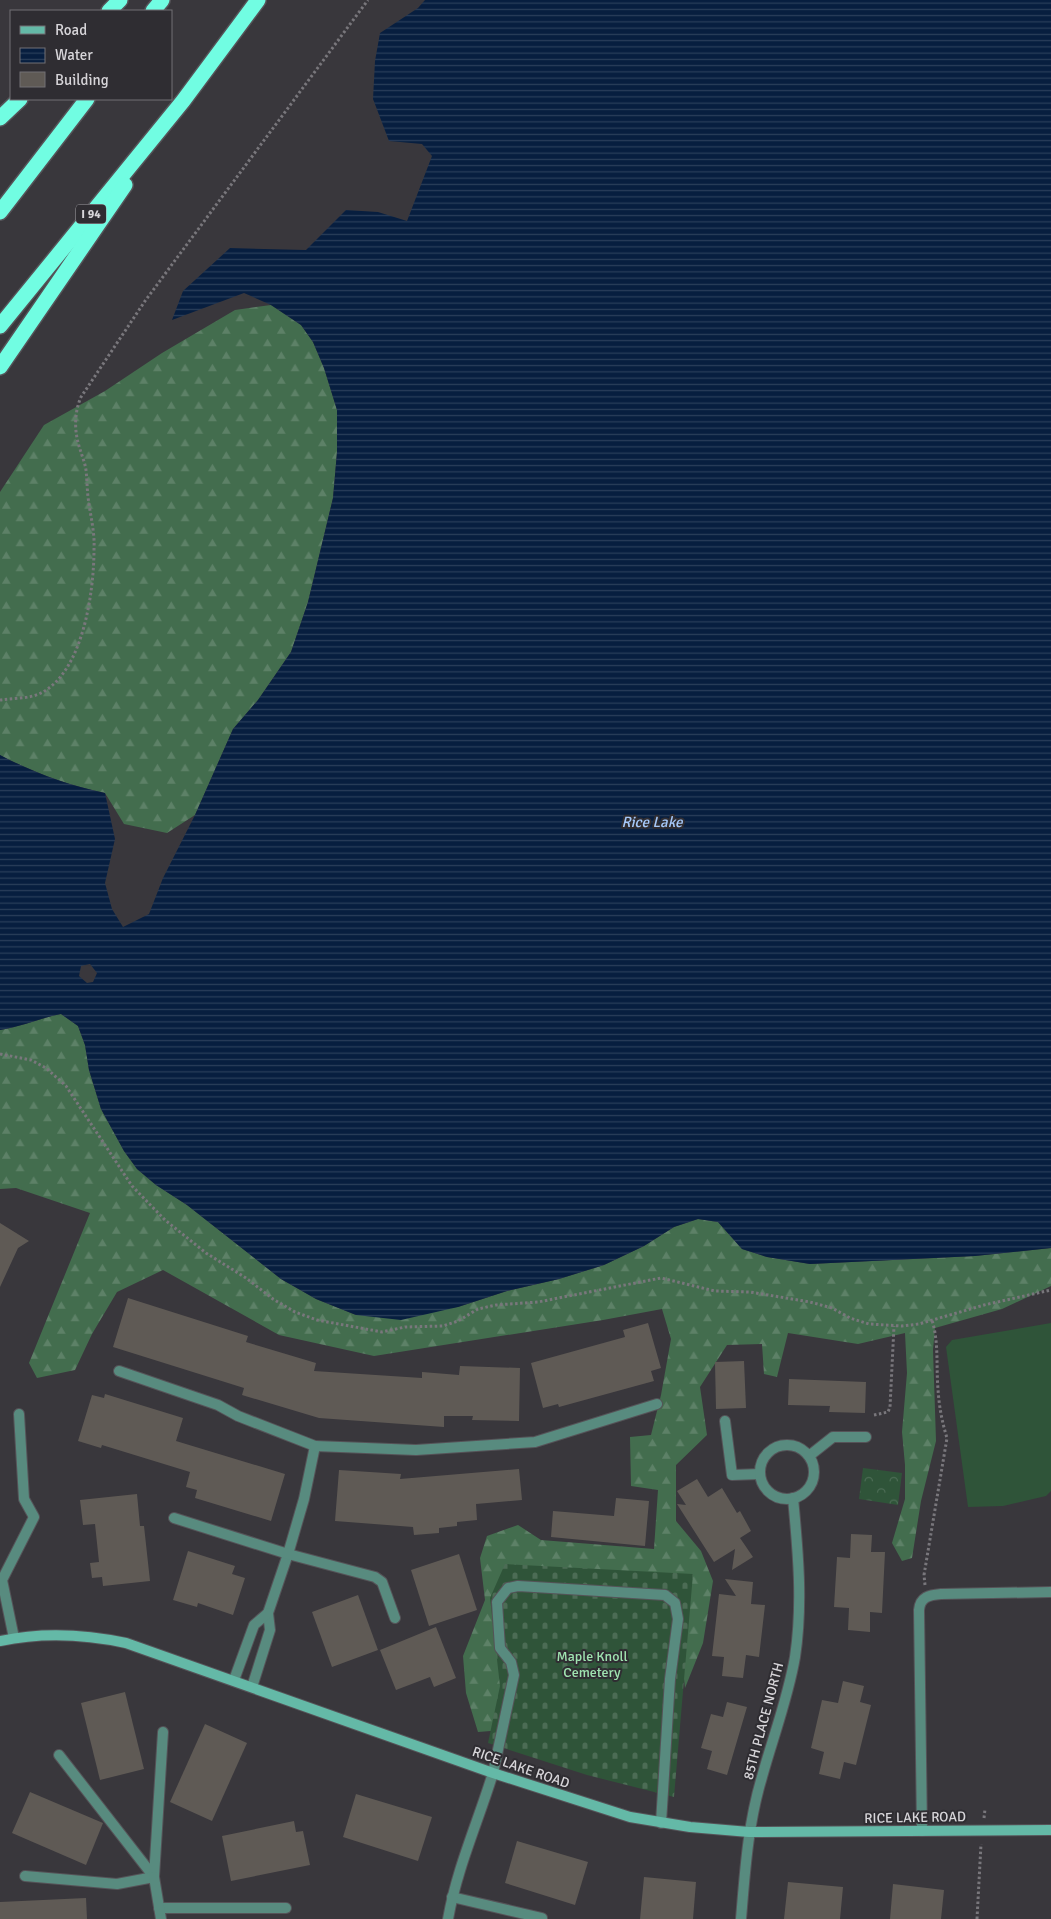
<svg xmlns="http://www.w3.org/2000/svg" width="1051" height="1919" font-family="Signika,sans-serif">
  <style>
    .forest { fill: url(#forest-firs) }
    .cemetery { fill: url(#cemetery-stones) }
    .park { fill: url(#park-crowns) }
    .pitch { fill: #2f5439 }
    .water { fill: url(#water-rules); fill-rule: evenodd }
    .building { fill: #5f5a55 }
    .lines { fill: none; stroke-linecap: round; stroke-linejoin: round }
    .lane-casing { stroke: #555358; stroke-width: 12 }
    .street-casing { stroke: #555358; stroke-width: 12 }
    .secondary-casing { stroke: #555358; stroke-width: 12 }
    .highway-casing { stroke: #555358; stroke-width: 18 }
    .path { stroke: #79777c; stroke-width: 3; stroke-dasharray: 2.5 2.5; stroke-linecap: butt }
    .lane { stroke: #588b7f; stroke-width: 10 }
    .street { stroke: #588b7f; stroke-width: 10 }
    .secondary { stroke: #64b9a7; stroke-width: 10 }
    .highway { stroke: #71fde2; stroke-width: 15 }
    .labels { text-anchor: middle; stroke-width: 4; stroke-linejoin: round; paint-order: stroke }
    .shield { fill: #2f2d32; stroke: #a5a3a7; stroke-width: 1 }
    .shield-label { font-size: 12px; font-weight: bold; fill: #d7d5d9 }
    .park-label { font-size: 14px; fill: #9fe3b0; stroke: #2f2d32 }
    .street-label { font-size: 14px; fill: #d7d5d9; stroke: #2f2d32 }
    .water-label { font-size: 15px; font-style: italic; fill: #a5c8f9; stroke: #2f2d32 }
  </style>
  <defs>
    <pattern id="forest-firs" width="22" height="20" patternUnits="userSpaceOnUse" patternTransform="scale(1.25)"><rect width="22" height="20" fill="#436d4e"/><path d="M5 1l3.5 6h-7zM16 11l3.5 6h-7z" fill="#5d8167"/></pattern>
    <pattern id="cemetery-stones" width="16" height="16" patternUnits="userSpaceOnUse" patternTransform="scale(1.25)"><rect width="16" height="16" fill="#2f5439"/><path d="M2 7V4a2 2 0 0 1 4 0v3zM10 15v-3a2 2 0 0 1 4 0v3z" fill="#4c6c55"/></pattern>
    <pattern id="park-crowns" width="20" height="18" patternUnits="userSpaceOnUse" patternTransform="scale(1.25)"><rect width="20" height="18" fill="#2f5439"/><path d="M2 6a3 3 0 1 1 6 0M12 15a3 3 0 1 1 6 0" fill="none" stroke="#4c6c55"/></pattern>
    <pattern id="water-rules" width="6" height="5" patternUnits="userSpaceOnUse" patternTransform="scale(1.25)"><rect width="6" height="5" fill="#071e3f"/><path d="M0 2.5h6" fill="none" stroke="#2a3e5a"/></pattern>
  </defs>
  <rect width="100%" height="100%" fill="#39373c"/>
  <!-- forest -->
  <g class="forest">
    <path d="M271 305 301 325 313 342 324 368 337 410V452L333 498 308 602 291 652 258 700 233 729 195 815 167 833 124 824 105 793C68 785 34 773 0 755V492L44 425 105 391 162 353 235 310Z"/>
    <path d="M61 1014 78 1026 85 1045 89 1070 101 1109 124 1151 137 1169 156 1185 187 1205 281 1279 316 1299 356 1315 458 1307 507 1291 559 1279 604 1265 644 1246 674 1227 698 1219 718 1222 742 1249 767 1257 810 1264 975 1256 1051 1248V1286L1002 1309 935 1328 933 1350 936 1441 921 1501 912 1558 902 1561 892 1543 905 1499V1465L902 1432 907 1373 905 1333 858 1344 788 1333 777 1377 764 1374 762 1344 727 1345 700 1387 707 1435 676 1465V1521L701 1551 713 1581 703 1643 685 1688 682 1660 503 1730 478 1732 466 1693 463 1656 485 1600 480 1558 487 1536 518 1525 541 1540 654 1549 658 1490 631 1486 630 1437 651 1435 661 1395 671 1339 662 1309 603 1320 374 1356 279 1335 163 1270 117 1292 92 1334 75 1370 37 1378 29 1363 90 1213 16 1188 0 1189V1030C21 1027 40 1018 61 1014Z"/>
  </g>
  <!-- cemetery -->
  <polygon class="cemetery" points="505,1564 693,1574 674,1797 587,1775 488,1743 500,1686 490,1598"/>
  <!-- park -->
  <polygon class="park" points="863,1468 902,1473 898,1505 859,1499"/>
  <!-- pitch -->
  <polygon class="pitch" points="1051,1323 1051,1491 1046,1496 1003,1506 968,1507 946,1347 952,1340"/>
  <!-- water -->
  <path class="water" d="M425 0H1051V1248L975 1256 810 1264 767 1257 742 1249 718 1222 698 1219 674 1227 644 1246 604 1265 559 1279 507 1291 458 1307 401 1320 356 1315 316 1299 281 1279 187 1205 156 1185 137 1169 124 1151 101 1109 89 1070 85 1045 78 1026 61 1014C40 1018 21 1027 0 1030V755C34 773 68 785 105 793L115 839 105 883 112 909 123 927 149 914 163 878 195 815 233 729 258 700 291 652 308 602 333 498 337 452V410L324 368 313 342 301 325 271 305 244 293 172 320 183 291 230 248 306 250 346 210 378 212 407 221 432 156 422 144 389 141 373 99 375 61 380 33 418 8ZM90 964 97 973 93 982 87 983 79 976 81 966Z"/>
  <!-- building -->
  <g class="building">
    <polygon points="0,1223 29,1241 18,1248 0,1287"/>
    <polygon points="128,1298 248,1336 246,1342 316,1363 314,1371 422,1378 422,1372 459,1375 460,1366 520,1368 519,1421 472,1420 473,1416 444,1416 444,1427 319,1418 242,1395 244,1388 113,1347"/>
    <polygon points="648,1323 661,1368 651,1371 654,1381 559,1407 558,1404 543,1408 531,1363 625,1337 623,1330"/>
    <polygon points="744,1361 746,1408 716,1409 715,1362"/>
    <polygon points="789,1379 866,1382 865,1413 829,1412 830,1406 788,1405"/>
    <polygon points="105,1394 183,1418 176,1441 285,1474 271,1521 195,1498 197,1490 186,1487 190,1472 102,1445 101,1448 78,1441 92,1395 104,1398"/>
    <polygon points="519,1469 522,1500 476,1504 477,1520 457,1522 457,1526 439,1528 439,1533 414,1535 413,1527 335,1521 339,1470 401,1474 400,1479"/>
    <polygon points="697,1479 708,1497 722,1488 737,1513 740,1511 751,1531 740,1538 753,1557 732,1570 735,1549 714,1562 677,1504 686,1505 677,1491"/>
    <polygon points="137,1494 140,1526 144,1526 150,1581 103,1586 102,1577 92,1578 90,1563 99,1562 95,1524 83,1525 80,1500"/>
    <polygon points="616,1498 649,1501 645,1546 551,1537 553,1511 614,1516"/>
    <polygon points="851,1534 872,1535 871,1552 885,1552 882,1613 870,1612 870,1632 848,1630 849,1608 834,1607 837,1557 850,1558"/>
    <polygon points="188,1551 235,1566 232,1574 245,1578 233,1615 198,1603 197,1607 173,1600"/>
    <polygon points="459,1554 477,1610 429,1626 411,1570"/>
    <polygon points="725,1579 753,1582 751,1604 765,1605 759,1657 746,1655 743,1678 722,1676 724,1657 712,1656 719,1594 736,1596"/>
    <polygon points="358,1595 378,1650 332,1667 312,1612"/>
    <polygon points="436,1627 456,1678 434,1687 430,1677 396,1690 380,1650"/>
    <polygon points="843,1681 864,1686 860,1702 871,1705 856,1765 844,1762 840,1779 819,1774 824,1752 811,1748 822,1700 838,1703"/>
    <polygon points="125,1692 144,1769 100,1780 81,1703"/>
    <polygon points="727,1702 747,1707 727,1775 707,1769 712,1751 701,1748 711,1714 723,1717"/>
    <polygon points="205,1724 247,1743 212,1821 170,1802"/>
    <polygon points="30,1792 103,1823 86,1865 12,1833"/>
    <polygon points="356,1794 432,1817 418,1861 343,1837"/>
    <polygon points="294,1821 296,1832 303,1831 310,1865 231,1881 222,1836"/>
    <polygon points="517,1841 588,1862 575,1905 505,1883"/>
    <polygon points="644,1877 696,1882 693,1919 640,1919"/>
    <polygon points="788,1882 843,1887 840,1919 784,1919"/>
    <polygon points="893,1884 944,1890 941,1919 890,1919"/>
    <polygon points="86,1898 87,1919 0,1919 0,1902"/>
  </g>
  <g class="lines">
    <!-- lane casing -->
    <g class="lane-casing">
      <g id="lane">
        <polyline points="119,1371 218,1405 238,1416 315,1446 304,1499 288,1554 268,1613 270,1630 252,1687"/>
        <polyline points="725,1421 732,1475 760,1474"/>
        <polyline points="315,1446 416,1450 535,1442 657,1404"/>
        <polyline points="809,1456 833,1437 866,1437"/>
        <polyline points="174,1518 288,1554 375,1577 382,1582 395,1618"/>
        <polyline points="14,1638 2,1580 34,1517 24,1499 19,1414"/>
        <polyline points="234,1680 254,1625 268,1613"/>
        <polyline points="59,1755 154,1877"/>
        <polyline points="493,1773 514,1675 511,1662 500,1648 497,1602 508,1588 518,1586 665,1595 675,1603 678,1619 670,1679 661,1823"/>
        <path d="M922 1831 919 1610C920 1597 929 1595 941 1594L1051 1592"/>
        <polyline points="25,1876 117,1884 154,1877"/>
        <polyline points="154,1877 163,1732"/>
        <polyline points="452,1897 542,1918"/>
        <polyline points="159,1908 286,1908"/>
      </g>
    </g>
    <!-- street casing -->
    <g class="street-casing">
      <g id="street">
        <circle cx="787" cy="1472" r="27"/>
        <polyline points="154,1877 161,1919"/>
        <path d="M448 1919C457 1868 478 1822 493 1773"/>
        <path d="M741 1919C745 1871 748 1823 762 1777 773 1737 788 1698 795 1657 803 1604 798 1551 793 1498"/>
      </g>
    </g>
    <!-- secondary casing -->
    <g class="secondary-casing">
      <path id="secondary" d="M0 1641C42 1632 84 1634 126 1643L493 1773 630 1817 690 1827 749 1832 1051 1830"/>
    </g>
    <!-- highway casing -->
    <g class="highway-casing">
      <g id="highway">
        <polyline points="109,11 120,0"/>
        <polyline points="153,11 162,0"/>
        <polyline points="0,118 20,99"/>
        <polyline points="0,212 87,99"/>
        <polyline points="0,326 183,101 258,0"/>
        <polyline points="0,367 125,185"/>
      </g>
    </g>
    <!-- path -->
    <g class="path">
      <path d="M0 700C13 698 29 699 41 693 83 672 94 592 94 549 95 532 90 514 88 497 87 488 87 479 86 470 85 463 82 456 80 449 74 432 74 413 81 397L145 301 368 0"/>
      <polyline points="0,1054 31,1060 46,1068 66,1086 132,1186 165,1220 206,1253 246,1278 273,1299 295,1312 317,1320 382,1332 405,1327 443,1326 458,1321 478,1309 496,1305 538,1302 661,1278 715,1291 750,1292 810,1302 832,1308 850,1318 869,1324 902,1326 919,1324 984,1305 1051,1290"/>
      <polyline points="874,1415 888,1412 890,1407 894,1326"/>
      <path d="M925 1585 924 1575 947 1438C942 1422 939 1406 938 1389 936 1365 939 1343 932 1320"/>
      <polyline points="984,1818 985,1809"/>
      <polyline points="977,1919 981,1844"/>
    </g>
    <!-- lane -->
    <use href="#lane" class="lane"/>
    <!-- street -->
    <use href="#street" class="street"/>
    <!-- secondary -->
    <use href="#secondary" class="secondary"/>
    <!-- highway -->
    <use href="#highway" class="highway"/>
  </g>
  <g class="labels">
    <!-- shield labels -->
    <rect class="shield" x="76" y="204.5" width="30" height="19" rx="4"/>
    <g class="shield-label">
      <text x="91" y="218">I 94</text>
    </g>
    <!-- park labels -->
    <g class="park-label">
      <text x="592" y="1661">Maple Knoll<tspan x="592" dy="16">Cemetery</tspan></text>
    </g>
    <!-- street labels -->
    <g class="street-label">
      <text transform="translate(763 1721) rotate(-75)" y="5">85TH PLACE NORTH</text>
      <text transform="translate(521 1767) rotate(19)" y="5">RICE LAKE ROAD</text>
      <text transform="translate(915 1817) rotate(-1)" y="5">RICE LAKE ROAD</text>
    </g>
    <!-- water labels -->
    <g class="water-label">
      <text x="652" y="827">Rice Lake</text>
    </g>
  </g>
  <!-- legend -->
  <rect x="10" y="10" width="162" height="90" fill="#2f2d32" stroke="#727075"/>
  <rect x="20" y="26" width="25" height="8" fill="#64b9a7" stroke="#727075"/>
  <text x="55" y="35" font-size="15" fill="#d7d5d9">Road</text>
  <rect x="20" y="48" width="25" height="15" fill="url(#water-rules)" stroke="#727075"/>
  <text x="55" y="60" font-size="15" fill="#d7d5d9">Water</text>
  <rect x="20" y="72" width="25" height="15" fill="#5f5a55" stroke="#727075"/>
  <text x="55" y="85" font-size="15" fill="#d7d5d9">Building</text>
</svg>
